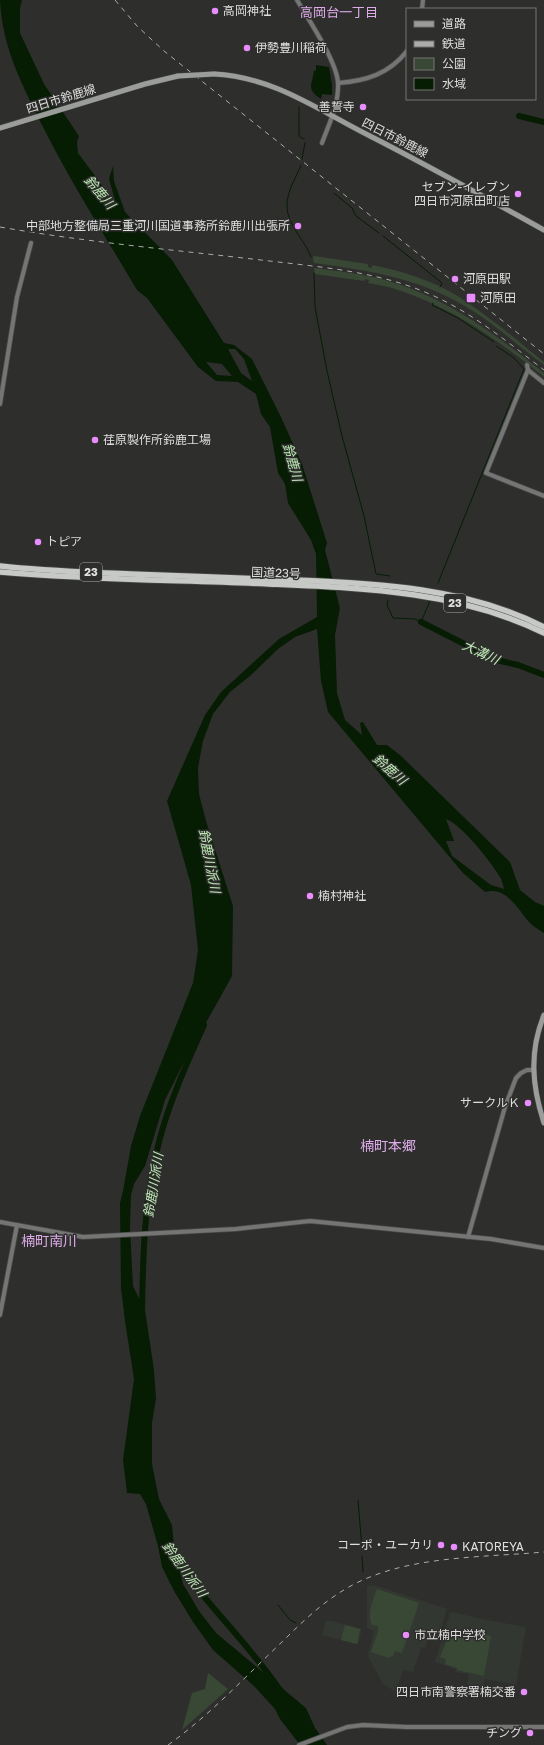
<svg xmlns="http://www.w3.org/2000/svg" width="544" height="1745" font-family="'Golos Text','Noto Sans JP',sans-serif">
  <style>
    .built { fill: #323831 }
    .green { fill: #384835 }
    .water { fill: #061c03; fill-rule: evenodd }
    .lines { fill: none; stroke-linecap: round; stroke-linejoin: round }
    .stream { stroke: #061c03; stroke-width: 1 }
    .river { stroke: #061c03; stroke-width: 6 }
    .tertiary-casing { stroke: #4a4b49; stroke-width: 5.5 }
    .secondary-casing { stroke: #4a4b49; stroke-width: 6 }
    .trunk-casing { stroke: #4a4b49; stroke-width: 7 }
    .tertiary { stroke: #747574; stroke-width: 4 }
    .secondary { stroke: #9b9d9b; stroke-width: 5 }
    .trunk { stroke: #c6c9c6; stroke-width: 5.5 }
    .rail { stroke: #acadab; stroke-width: 1; stroke-dasharray: 5 5; stroke-linecap: butt }
    .secondary-bridge-casing { stroke: #4a4b49; stroke-width: 6; stroke-linecap: butt }
    .secondary-bridge { stroke: #9b9d9b; stroke-width: 5 }
    .poi-dot { fill: #e98dfd; stroke: #2e2f2d; stroke-width: 1.5 }
    .labels { text-anchor: middle; stroke-width: 3; stroke-linejoin: round; paint-order: stroke }
    .shield { fill: #2e2f2d; stroke: #a8aaa8; stroke-width: 1 }
    .shield-label { font-size: 11px; font-weight: bold; fill: #dddedd }
    .poi-label { font-size: 12px; fill: #dddedd; stroke: #2e2f2d; text-anchor: start }
    .street-label { font-size: 12px; fill: #dddedd; stroke: #2e2f2d }
    .neighbourhood-label { font-size: 13px; fill: #ddabe8; stroke: #2e2f2d }
    .water-label { font-size: 13px; font-style: italic; fill: #bfebb6; stroke: #2e2f2d }
    .quarter-label { font-size: 14px; fill: #ddabe8; stroke: #2e2f2d }
  </style>
  <rect width="100%" height="100%" fill="#2e2f2d"/>
  <!-- built -->
  <g class="built">
    <polygon points="374,1585 447,1609 437,1642 428,1639 425,1648 421,1647 413,1672 403,1670 396,1692 383,1684 368,1656 374,1631 367,1628 367,1586"/>
    <polygon points="453,1612 481,1619 526,1627 516,1685 485,1679 481,1695 466,1692 469,1674 455,1672 456,1669 435,1662 450,1613"/>
    <polygon points="326,1621 332,1621 362,1629 358,1644 322,1635"/>
  </g>
  <!-- green -->
  <g class="green">
    <path d="M314 256 368 264V267L372 268V265C402 271 434 281 459 297 489 316 518 341 544 362V365C521 348 500 329 476 313 425 279 373 271 314 263L313 257Z"/>
    <path d="M314 268C336 271 359 273 381 279 443 295 494 333 544 373V377C502 343 453 308 401 291 391 287 379 285 368 283L369 280 365 279 364 281 315 274Z"/>
    <path d="M377 1589 419 1603 402 1653 395 1651 393 1656H391L389 1658 371 1652 378 1632V1626L372 1625C367 1615 373 1599 377 1589Z"/>
    <polygon points="345,1625 360,1629 357,1644 341,1640"/>
    <polygon points="451,1630 461,1633 462,1630 491,1636 484,1676 457,1670 457,1668 445,1664 446,1659 440,1657"/>
    <polygon points="208,1673 228,1689 182,1730 192,1693 205,1689"/>
  </g>
  <!-- water -->
  <g class="water">
    <path d="M0 0H22L20 8V33L44 84 79 136 77 142 78 153 116 204 109 179 113 166 114 181 125 212 172 260 224 343 234 345 252 359 281 417 302 464 327 543 325 550 340 608 335 635 337 693 345 720 362 735 360 723 363 722 377 745H387L400 755 510 862 520 890 535 902 544 906V933C539 930 533 926 529 922 517 908 506 886 485 892L463 873 328 712 321 681 317 629 295 637 278 649 250 676 230 692 213 714 203 741 198 768 199 794 206 821 233 906 232 976 182 1066 165 1100 145 1166 134 1184 131 1195 130 1228 133 1286 145 1310 154 1370 156 1398 152 1423V1464L159 1499 172 1525 174 1547 183 1584 199 1611 216 1633 306 1708 315 1728 327 1745H300L280 1719 275 1709 254 1686 213 1650 193 1622 174 1591 162 1567 158 1546 146 1504 140 1494 127 1493 123 1460 134 1379 125 1321 121 1288 120 1203 123 1191 131 1146 140 1116 193 983 198 950 191 885 167 801 205 715 221 692 279 639 317 617 316 554 311 540 288 503 285 484 278 473 270 427 261 414 256 394 238 382 216 381 198 367 147 298 137 290C105 236 72 184 44 129 23 86 2 48 0 0ZM228 349H235L244 359 252 381 241 373ZM206 362 222 364 232 376 217 375ZM446 819C462 825 491 862 500 877 502 880 503 885 504 889L491 885 452 856 446 841H454Z"/>
    <path d="M316 65 329 67 332 85V95L322 94 321 99C306 89 312 86 314 70L316 71Z"/>
  </g>
  <g class="lines">
    <!-- stream -->
    <g class="stream">
      <polyline points="299,107 299,135 300,137 304,139"/>
      <polyline points="302,159 305,143"/>
      <path d="M301 165C297 176 290 186 288 197 282 222 304 237 311 257"/>
      <polyline points="334,193 352,208 356,216 379,233"/>
      <polyline points="383,236 442,283 440,287"/>
      <polyline points="314,273 315,307 327,371 342,436 364,516 376,574 390,576"/>
      <polyline points="433,303 432,305 458,318 494,342"/>
      <polyline points="438,583 524,369 513,357 496,346"/>
      <polyline points="388,600 387,605 393,618 415,619 421,622 430,601"/>
      <polyline points="358,1500 362,1549"/>
      <polyline points="362,1556 363,1572"/>
      <polyline points="278,1605 290,1620 296,1623"/>
    </g>
    <!-- river -->
    <g class="river">
      <polyline points="519,116 544,122"/>
      <polyline points="421,622 496,660 518,665 544,675"/>
      <path d="M142 1312C143 1255 144 1198 159 1142 169 1102 187 1063 204 1025"/>
      <path d="M173 1557C206 1604 248 1643 280 1690"/>
    </g>
    <!-- tertiary casing -->
    <g class="tertiary-casing">
      <g id="tertiary">
        <path d="M297 0C309 20 337 62 338 83 339 104 329 124 322 143"/>
        <polyline points="422,9 423,0"/>
        <path d="M338 83C366 81 389 74 407 51"/>
        <polyline points="527,365 528,370 544,383"/>
        <polyline points="528,370 486,473 544,496"/>
        <polyline points="0,404 17,297 31,243"/>
        <polyline points="0,1222 83,1237 236,1229 310,1221 491,1239 544,1248"/>
        <polyline points="468,1237 505,1107 516,1078 521,1073 527,1070 533,1070"/>
        <polyline points="0,1315 17,1225"/>
        <polyline points="299,1745 347,1727 363,1725 407,1727 544,1727"/>
      </g>
    </g>
    <!-- secondary casing -->
    <g class="secondary-casing">
      <g id="secondary">
        <path d="M214 74C274 77 318 110 370 136 429 166 486 198 544 230"/>
        <polyline points="0,128 145,84 178,76"/>
        <path d="M544 1015C529 1052 532 1086 544 1123"/>
      </g>
    </g>
    <!-- trunk casing -->
    <g class="trunk-casing">
      <g id="trunk">
        <path d="M0 566C43 571 86 572 130 574 184 576 239 578 293 580 377 583 468 588 544 627"/>
        <path d="M0 572C89 580 180 580 269 584 362 588 459 591 544 633"/>
      </g>
    </g>
    <!-- tertiary -->
    <use href="#tertiary" class="tertiary"/>
    <!-- secondary -->
    <use href="#secondary" class="secondary"/>
    <!-- trunk -->
    <use href="#trunk" class="trunk"/>
    <!-- rail -->
    <g class="rail">
      <polyline points="115,0 137,26 164,51 544,354"/>
      <path d="M0 227C86 242 174 250 261 260 319 267 380 271 434 296 474 314 510 344 544 370"/>
      <path d="M168 1745C210 1715 246 1676 283 1641 309 1615 336 1590 370 1577 422 1556 488 1557 544 1552"/>
    </g>
    <!-- secondary-bridge casing -->
    <g class="secondary-bridge-casing">
      <polyline id="secondary-bridge" points="178,76 214,74"/>
    </g>
    <!-- secondary-bridge -->
    <use href="#secondary-bridge" class="secondary-bridge"/>
  </g>
  <!-- markers -->
  <g class="poi-dot">
    <circle cx="215" cy="11" r="4"/>
    <circle cx="247" cy="48" r="4"/>
    <circle cx="363" cy="107" r="4"/>
    <circle cx="518" cy="194" r="4"/>
    <circle cx="298" cy="226" r="4"/>
    <circle cx="455" cy="279" r="4"/>
    <rect x="466" y="293" width="10" height="10" rx="2"/>
    <circle cx="95" cy="440" r="4"/>
    <circle cx="38" cy="542" r="4"/>
    <circle cx="310" cy="896" r="4"/>
    <circle cx="528" cy="1103" r="4"/>
    <circle cx="441" cy="1545" r="4"/>
    <circle cx="454" cy="1547" r="4"/>
    <circle cx="406" cy="1635" r="4"/>
    <circle cx="524" cy="1692" r="4"/>
    <circle cx="530" cy="1733" r="4"/>
  </g>
  <g class="labels">
    <!-- shield labels -->
    <g class="shield">
      <rect x="80" y="563" width="22" height="18" rx="3"/>
      <rect x="444" y="594" width="22" height="18" rx="3"/>
    </g>
    <g class="shield-label">
      <text x="91" y="576">23</text>
      <text x="455" y="607">23</text>
    </g>
    <!-- poi labels -->
    <g class="poi-label">
      <text x="223" y="15">高岡神社</text>
      <text x="255" y="52">伊勢豊川稲荷</text>
      <text x="355" y="111" text-anchor="end">善誓寺</text>
      <text x="510" y="191" text-anchor="end">セブン-イレブン<tspan x="510" dy="14">四日市河原田町店</tspan></text>
      <text x="290" y="230" text-anchor="end">中部地方整備局三重河川国道事務所鈴鹿川出張所</text>
      <text x="463" y="283">河原田駅</text>
      <text x="480" y="302">河原田</text>
      <text x="103" y="444">荏原製作所鈴鹿工場</text>
      <text x="46" y="546">トピア</text>
      <text x="318" y="900">楠村神社</text>
      <text x="520" y="1107" text-anchor="end">サークルＫ</text>
      <text x="433" y="1549" text-anchor="end">コーポ・ユーカリ</text>
      <text x="462" y="1551">KATOREYA</text>
      <text x="414" y="1639">市立楠中学校</text>
      <text x="516" y="1696" text-anchor="end">四日市南警察署楠交番</text>
      <text x="522" y="1737" text-anchor="end">チング</text>
    </g>
    <!-- street labels -->
    <g class="street-label">
      <text transform="translate(61 99) rotate(-17)" y="4">四日市鈴鹿線</text>
      <text transform="translate(395 138) rotate(27)" y="4">四日市鈴鹿線</text>
      <text transform="translate(276 573) rotate(2)" y="4">国道23号</text>
    </g>
    <!-- neighbourhood labels -->
    <g class="neighbourhood-label">
      <text x="339" y="17">高岡台一丁目</text>
    </g>
    <!-- water labels -->
    <g class="water-label">
      <text transform="translate(100 192) rotate(49)" y="5">鈴鹿川</text>
      <text transform="translate(293 462) rotate(74)" y="5">鈴鹿川</text>
      <text transform="translate(481 652) rotate(25)" y="5">大溝川</text>
      <text transform="translate(390 769) rotate(41)" y="5">鈴鹿川</text>
      <text transform="translate(210 861) rotate(79)" y="5">鈴鹿川派川</text>
      <text transform="translate(153 1185) rotate(-81)" y="5">鈴鹿川派川</text>
      <text transform="translate(185 1569) rotate(54)" y="5">鈴鹿川派川</text>
    </g>
    <!-- quarter labels -->
    <g class="quarter-label">
      <text x="388" y="1151">楠町本郷</text>
      <text x="49" y="1246">楠町南川</text>
    </g>
  </g>
  <!-- legend -->
  <rect x="406" y="8" width="130" height="92" fill="#2e2f2d" stroke="#747573"/>
  <rect x="414" y="21" width="20" height="6" fill="#9b9d9b" stroke="#747573"/>
  <text x="442" y="28" font-size="12" fill="#dddedd">道路</text>
  <rect x="414" y="41" width="20" height="6" fill="#acadab" stroke="#747573"/>
  <text x="442" y="48" font-size="12" fill="#dddedd">鉄道</text>
  <rect x="414" y="58" width="20" height="12" fill="#384835" stroke="#747573"/>
  <text x="442" y="68" font-size="12" fill="#dddedd">公園</text>
  <rect x="414" y="78" width="20" height="12" fill="#061c03" stroke="#747573"/>
  <text x="442" y="88" font-size="12" fill="#dddedd">水域</text>
</svg>
